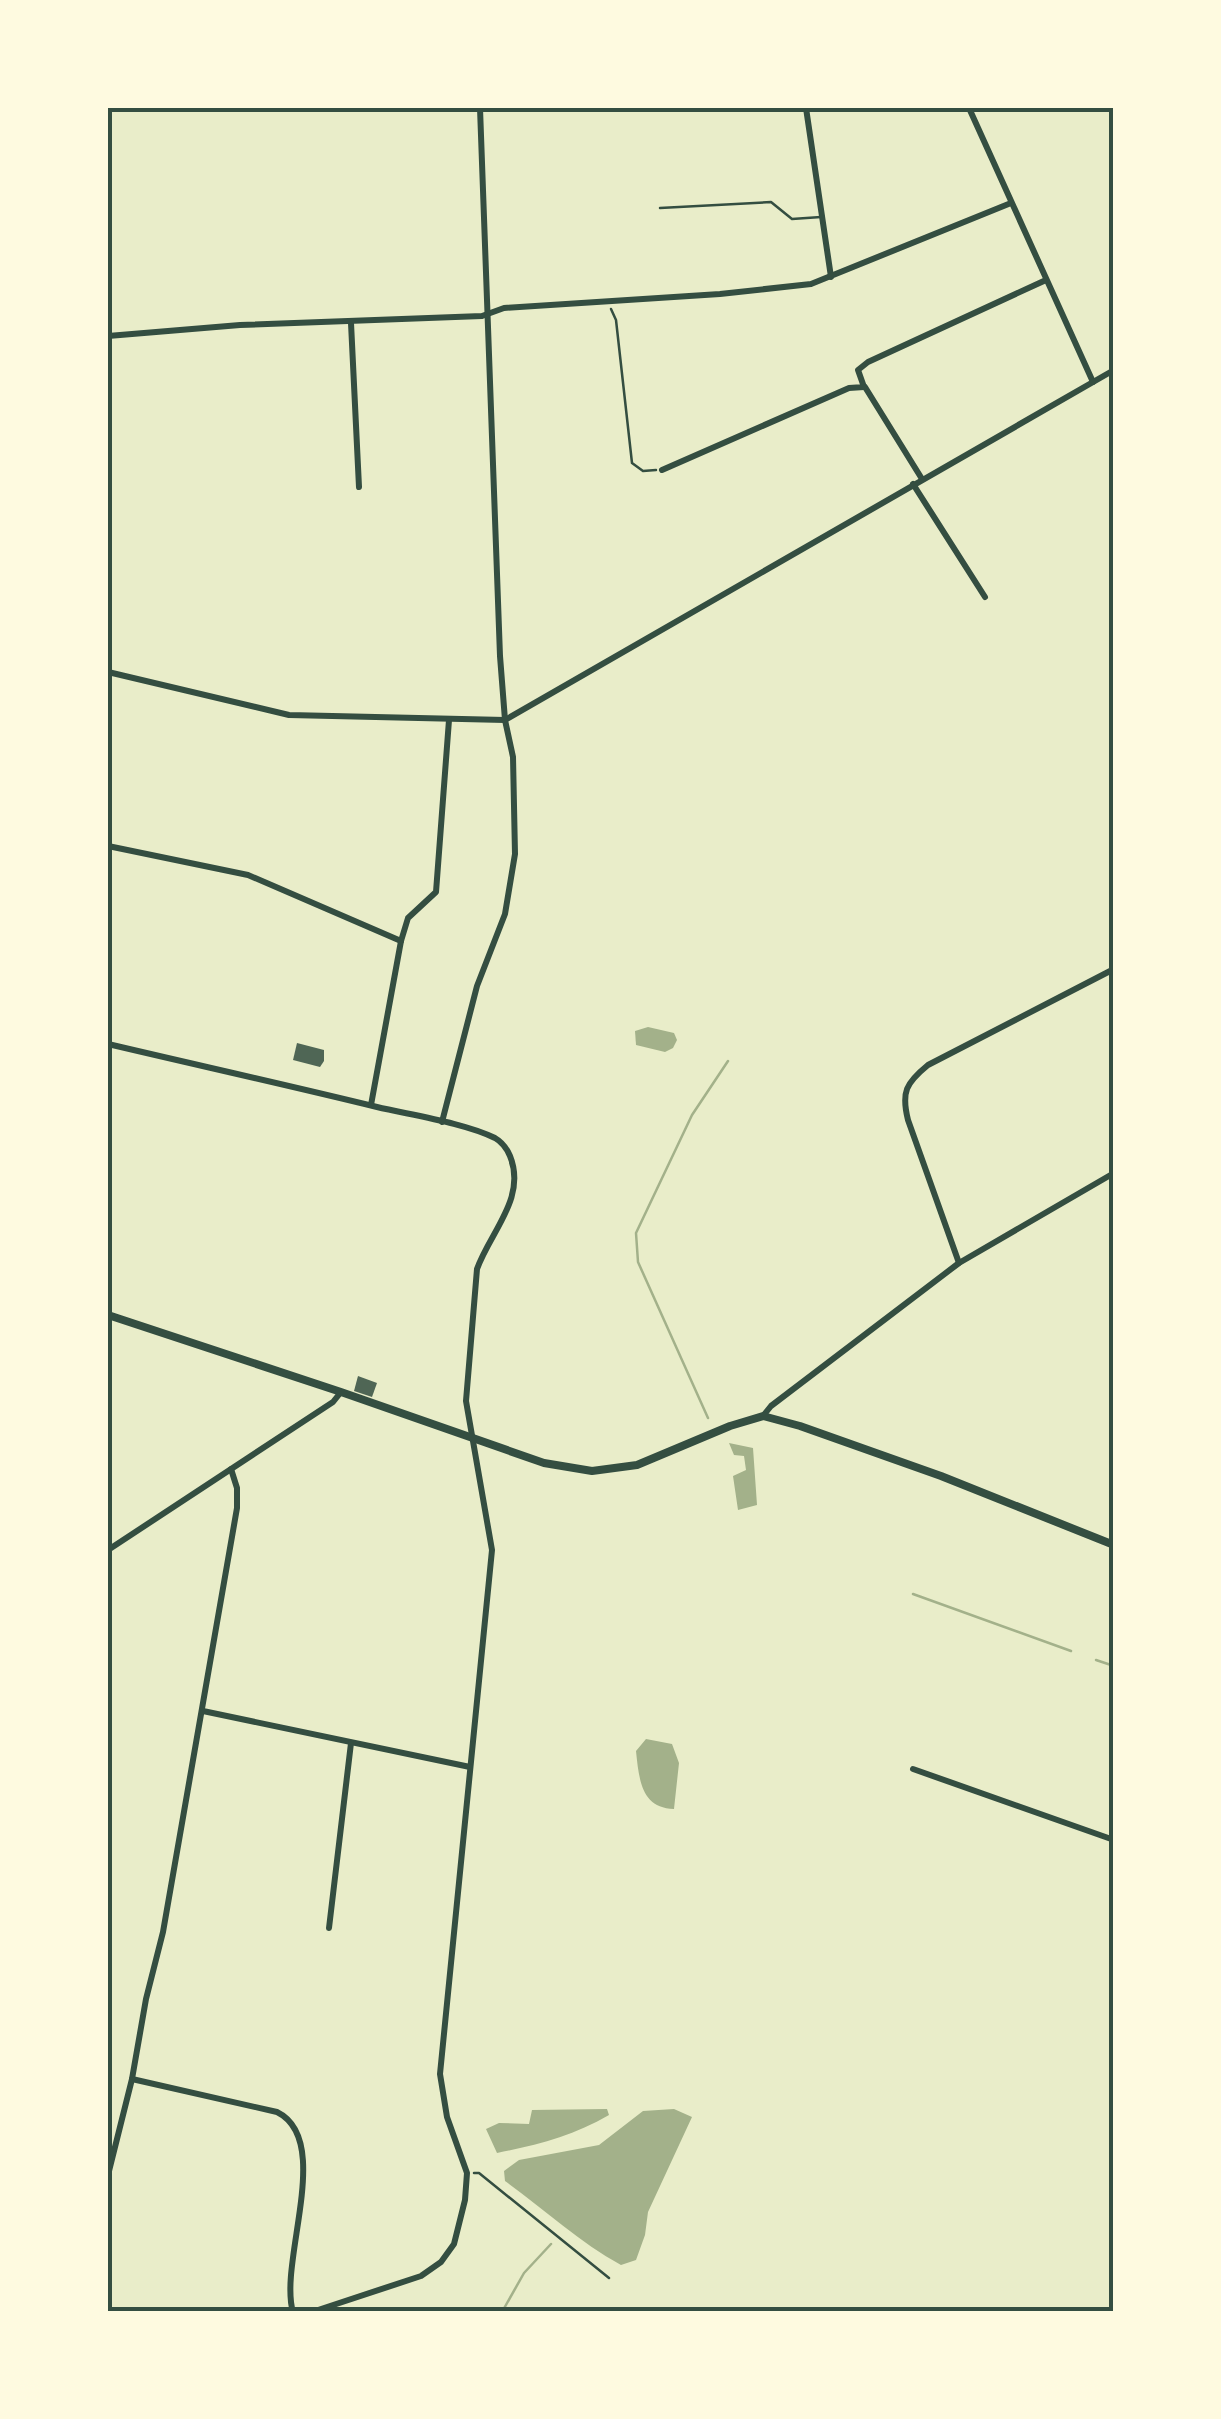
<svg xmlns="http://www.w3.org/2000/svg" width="1221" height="2419" font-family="'Golos Text',sans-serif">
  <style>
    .water { fill: #a3b18a }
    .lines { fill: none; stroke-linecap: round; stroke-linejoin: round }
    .stream { stroke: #a3b18a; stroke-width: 2.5 }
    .building { fill: #4f6655 }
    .path { stroke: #344e41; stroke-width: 2.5 }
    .service { stroke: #344e41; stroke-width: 2.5 }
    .minor { stroke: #344e41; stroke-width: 6 }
    .tertiary { stroke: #344e41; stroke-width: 8 }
    .neatline { fill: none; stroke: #344e41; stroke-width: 4 }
  </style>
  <rect width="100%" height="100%" fill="#e9edc9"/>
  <!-- water -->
  <g class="water">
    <polygon points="648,1027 674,1033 677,1040 673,1048 665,1052 636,1045 635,1031"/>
    <polygon points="729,1443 753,1448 757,1505 738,1510 733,1476 746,1470 744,1456 734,1455"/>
    <path d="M646 1739 672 1744 679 1763 674 1809C641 1808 639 1779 636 1751Z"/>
    <path d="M607 2109 609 2115C573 2136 537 2145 497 2153L486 2129 499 2123 529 2124 532 2110Z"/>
    <path d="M674 2109 692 2117 648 2212 645 2235 636 2260 621 2265C579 2242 544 2209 505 2181L504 2171 519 2160 599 2145 643 2111Z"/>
  </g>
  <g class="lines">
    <!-- stream -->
    <g class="stream">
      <polyline points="708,1418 638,1262 636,1233 692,1115 728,1061"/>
      <polyline points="913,1594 1071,1651"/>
      <polyline points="1096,1660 1114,1666"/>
      <polyline points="502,2312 524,2273 551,2244"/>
    </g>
  </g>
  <!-- building -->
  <g class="building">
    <polygon points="297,1043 324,1050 324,1061 320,1067 293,1060"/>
    <polygon points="358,1376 377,1383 372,1397 354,1391"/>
  </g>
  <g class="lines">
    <!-- path -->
    <g class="path">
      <polyline points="611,309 616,320 632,463 643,471 656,470"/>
      <polyline points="474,2173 479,2173 609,2278"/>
    </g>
    <!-- service -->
    <polyline class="service" points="660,208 771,202 792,219 821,217"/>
    <!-- minor -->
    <g class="minor">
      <polyline points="806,108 831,277"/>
      <polyline points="969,108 1093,382"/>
      <polyline points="351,323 359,487"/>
      <polyline points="108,336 240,325 482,316 504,308 720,294 811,284 1011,203"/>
      <polyline points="865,387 922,479"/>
      <polyline points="662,470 849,388 864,387 858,370 868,362 1046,280"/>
      <polyline points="913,484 985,597"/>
      <polyline points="108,672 289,715 505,720 1114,370"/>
      <polyline points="108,846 248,875 401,941"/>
      <path d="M108 1044C197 1065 287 1085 377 1107 411 1115 465 1123 495 1138 502 1142 507 1149 510 1156 527 1198 490 1232 477 1269L466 1401 492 1550 440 2074 447 2117 467 2173 465 2200 454 2244 441 2262 421 2276 312 2312"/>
      <polyline points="371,1105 401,941 408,918 436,892 449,720"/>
      <polyline points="442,1122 477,986 505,914 515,854 513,757 505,720 500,656 480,108"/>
      <path d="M959 1263 908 1120C901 1092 906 1083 928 1065L1114 969"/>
      <polyline points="763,1416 771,1406 959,1263 1114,1173"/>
      <polyline points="108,1550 333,1402 341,1392"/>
      <polyline points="203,1711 470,1767"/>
      <polyline points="913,1769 1114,1840"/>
      <polyline points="329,1928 351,1743"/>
      <path d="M132 2079 277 2112C334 2140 278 2262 293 2312"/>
      <polyline points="108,2175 132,2079 146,1999 163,1932 237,1508 237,1488 231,1469"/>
    </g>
    <!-- tertiary -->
    <polyline class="tertiary" points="108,1315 341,1392 544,1463 592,1471 637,1465 730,1426 763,1416 800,1426 941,1476 1114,1545"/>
  </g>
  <!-- border -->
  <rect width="1221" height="2419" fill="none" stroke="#fefae0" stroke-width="220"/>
  <rect x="110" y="110" width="1001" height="2199" class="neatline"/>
</svg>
